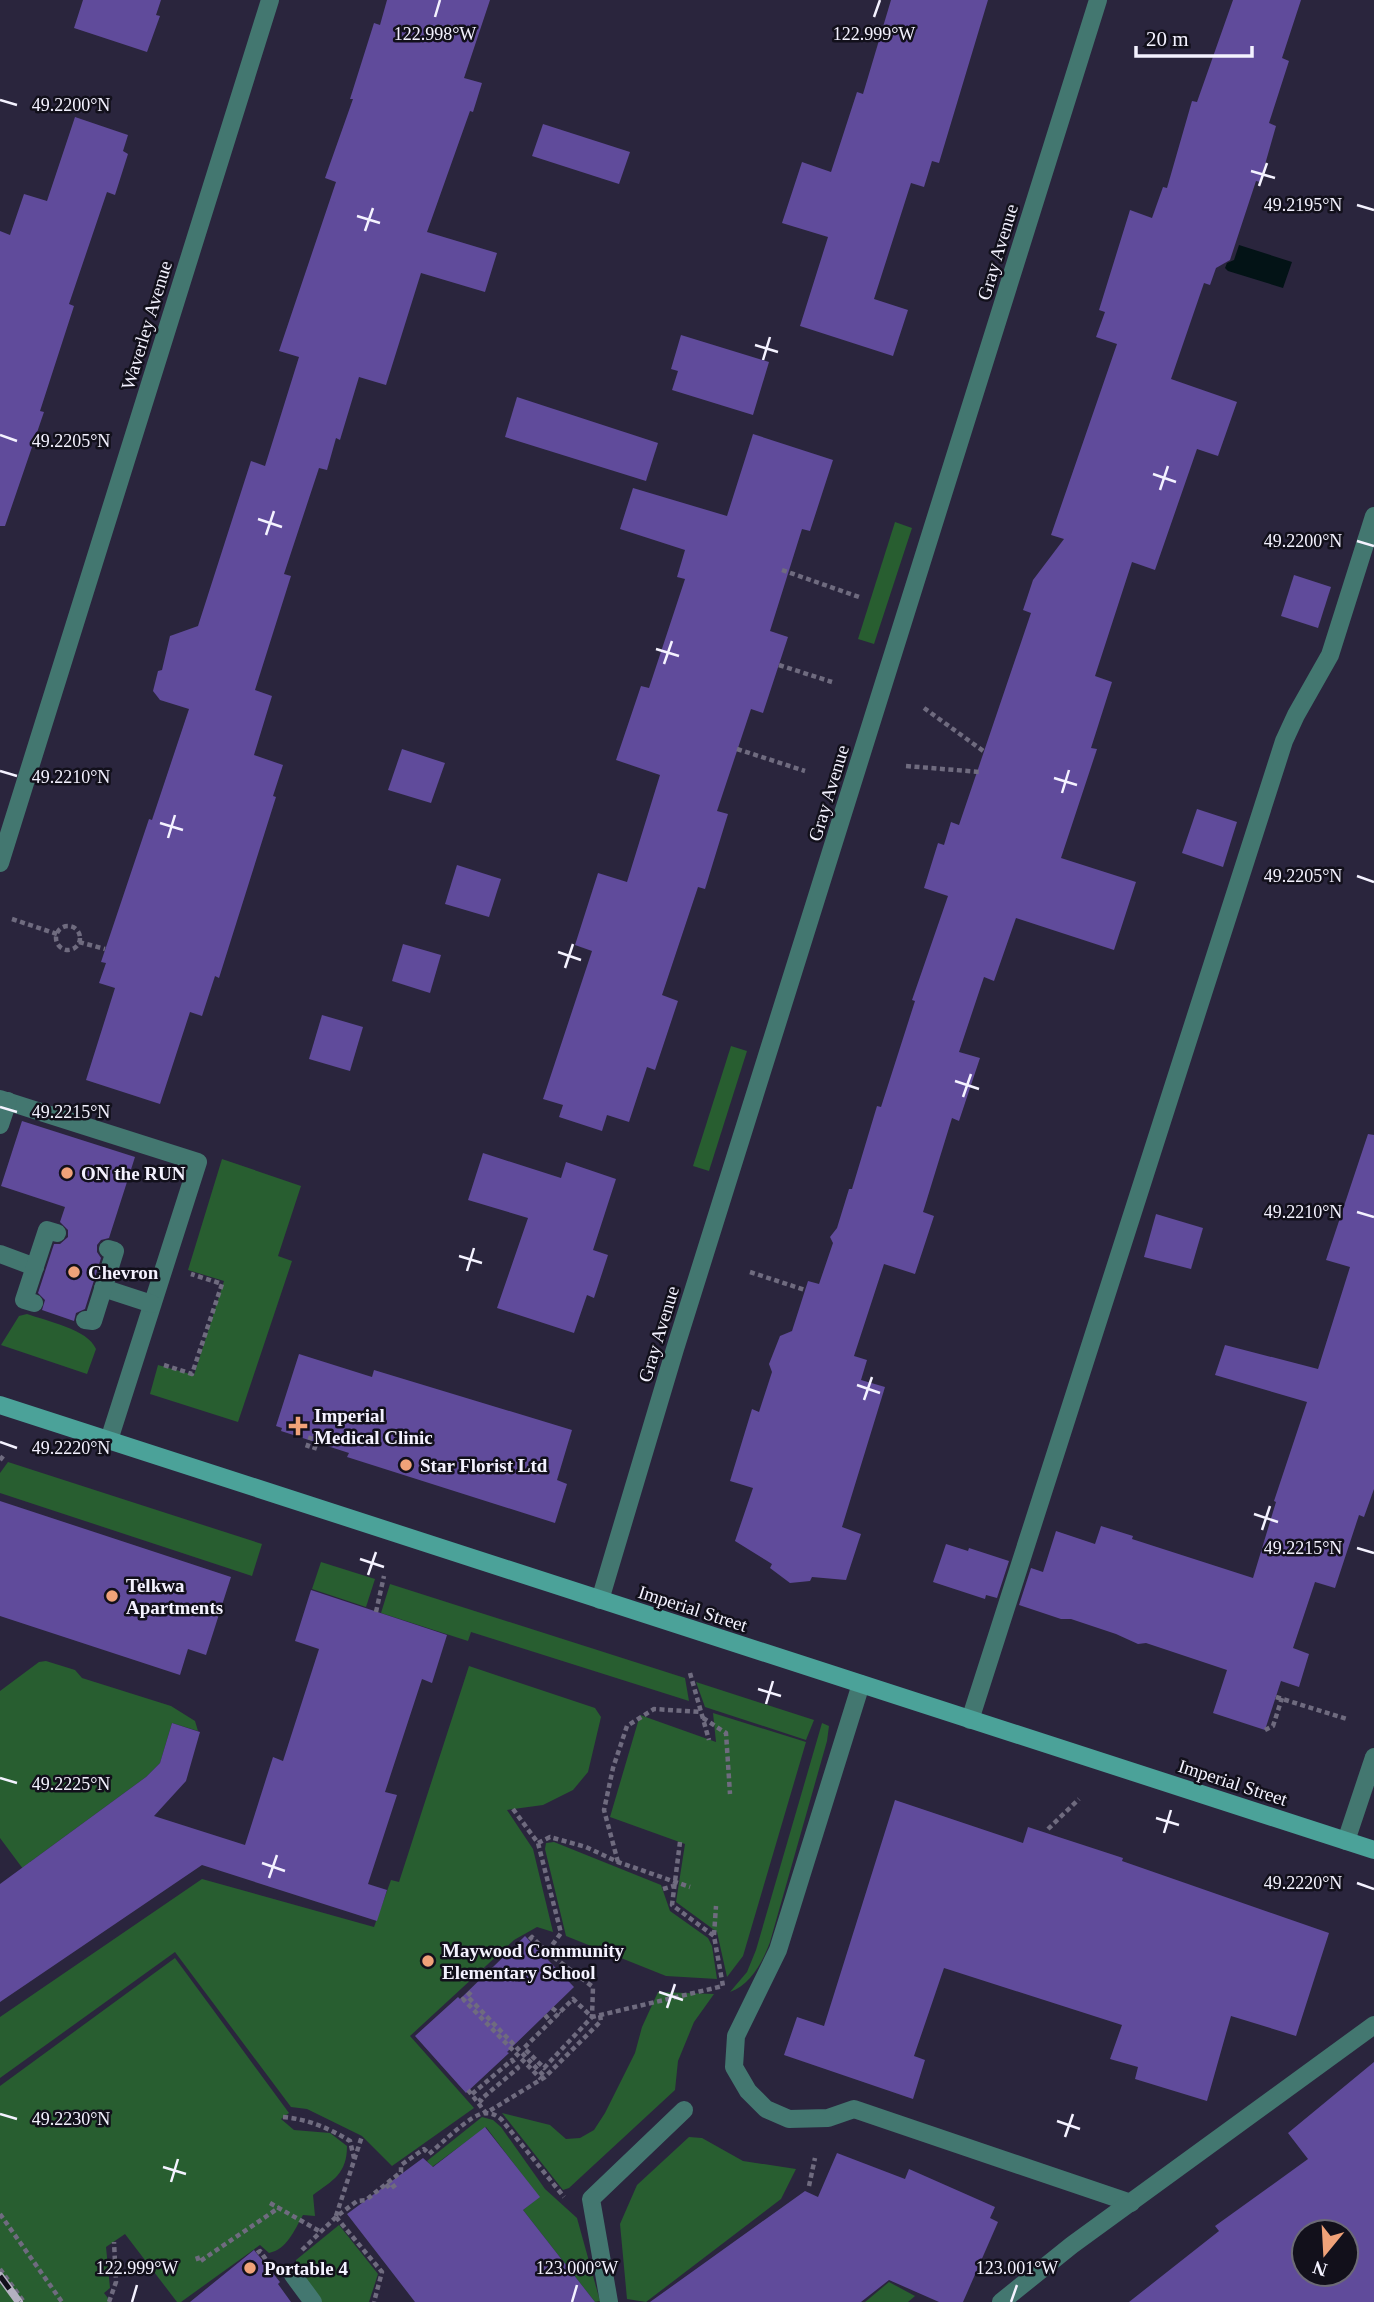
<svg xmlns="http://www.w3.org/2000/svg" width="1374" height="2302" font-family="Georgia,serif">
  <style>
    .green { fill: #285e30 }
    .water { fill: #031316 }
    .building { fill: #604b9b; fill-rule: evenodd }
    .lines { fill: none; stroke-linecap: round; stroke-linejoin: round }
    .path { stroke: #6f6b7f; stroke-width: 4.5; stroke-dasharray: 5 3.5; stroke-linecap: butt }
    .lane { stroke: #437770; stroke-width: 18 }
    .street { stroke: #437770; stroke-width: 18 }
    .secondary { stroke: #4ba299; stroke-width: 18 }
    .rail-casing { stroke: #b4b1c1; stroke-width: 8 }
    .rail { stroke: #12101b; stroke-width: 5; stroke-dasharray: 16; stroke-linecap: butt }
    .ticks { fill: none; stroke: #f4f2ff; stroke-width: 2.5 }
    .poi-dot { fill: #f0a279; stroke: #12101b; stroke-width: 2.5 }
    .labels { text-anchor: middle; stroke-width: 5; stroke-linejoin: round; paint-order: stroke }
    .street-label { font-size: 19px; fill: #f4f2ff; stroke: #12101b }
    .poi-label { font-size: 19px; font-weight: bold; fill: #f4f2ff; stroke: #12101b; text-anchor: start }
    .ticks-label { font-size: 18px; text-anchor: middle; fill: #f4f2ff; stroke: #12101b; stroke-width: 5; stroke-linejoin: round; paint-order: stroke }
  </style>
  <rect width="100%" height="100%" fill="#2a253d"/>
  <!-- green -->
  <g class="green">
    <polygon points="895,522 912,528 874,644 858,639"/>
    <polygon points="731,1046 747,1051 709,1171 693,1166"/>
    <polygon points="222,1159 301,1186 278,1256 292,1261 238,1422 150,1394 158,1365 194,1375 224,1281 188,1270"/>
    <path d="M27 1314C46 1321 88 1329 96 1349L87 1374 1 1345 19 1316Z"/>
    <polygon points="8,1462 262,1544 252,1576 0,1493 0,1473"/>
    <polygon points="321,1562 375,1579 366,1607 312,1589"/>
    <polygon points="390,1584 685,1678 689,1701 471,1632 468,1641 381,1613"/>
    <polygon points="46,1661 75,1670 82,1678 171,1706 195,1721 198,1731 172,1723 160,1763 146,1777 30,1862 35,1885 0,1838 0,1691 39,1662"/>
    <polygon points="469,1666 595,1708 601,1717 588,1772 573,1790 543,1805 507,1810 533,1849 553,1932 537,1927 514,1940 410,2036 474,2108 392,2166 362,2136 307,2109 291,2107 175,1952 0,2078 0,2017 202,1879 374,1927 391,1880 399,1882"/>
    <polygon points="696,1682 814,1720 806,1740 705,1707"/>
    <polygon points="713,1713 806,1742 743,1956 727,1977 717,1932 676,1902 685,1844 610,1817 640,1715 716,1742"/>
    <path d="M822 1723 829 1726 827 1741 770 1942C763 1961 751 1985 730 1992L747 1972 756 1950Z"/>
    <polygon points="554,1842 661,1885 670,1911 708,1938 712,1946 717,1979 666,1976 566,1936 545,1849 546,1843"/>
    <path d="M175 1958 289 2113 281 2119 294 2130 330 2133 347 2146C347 2174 333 2180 313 2195L315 2216 303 2215C294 2231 287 2249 269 2253L260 2245 181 2302H177L125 2234 106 2247 110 2288 104 2293 111 2302H0V2086Z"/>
    <polygon points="658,1992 714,1994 694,2022 678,2061 675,2090 569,2188 563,2190 502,2113 550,2125 566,2139 580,2138 594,2130 605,2113 635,2053 642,2027"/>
    <polygon points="482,2117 493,2120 501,2127 545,2189 577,2218 600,2301 595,2302 523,2210 539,2197 486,2127 432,2167 427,2161"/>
    <polygon points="689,2137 702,2138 743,2161 796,2169 781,2199 646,2302 627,2299 620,2224 637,2185"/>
    <polygon points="339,2225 378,2274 369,2302 319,2302 296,2274 296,2260"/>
    <polygon points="889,2282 915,2296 908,2302 865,2302"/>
  </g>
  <!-- water -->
  <polygon class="water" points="1239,245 1292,262 1283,288 1228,271 1225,268 1227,263 1234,260"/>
  <!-- building -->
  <g class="building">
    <polygon points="83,0 161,0 156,15 160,16 147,52 74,28"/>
    <polygon points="387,0 490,0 464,78 482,83 473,112 470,111 427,232 497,253 485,292 421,273 386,385 359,377 340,440 336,438 327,470 319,468 284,574 291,576 255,690 272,696 254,755 283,765 273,796 276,797 219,978 215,976 202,1016 190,1012 160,1104 86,1080 115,988 99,983 106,963 101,962 149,819 152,820 189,709 160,700 153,691 158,671 162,670 170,636 198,626 251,461 265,466 299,357 279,351 336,182 325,178 353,99 350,99 374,23 380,25"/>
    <polygon points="891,0 988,0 939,163 932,161 924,187 911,183 874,299 908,310 893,356 800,326 828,237 782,223 802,162 831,172 857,92 863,94"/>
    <polygon points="1233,0 1301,0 1282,58 1289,61 1269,123 1276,126 1260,182 1256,181 1230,260 1216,268 1210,285 1204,283 1171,379 1237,402 1218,456 1197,449 1155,570 1132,562 1095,676 1112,682 1091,748 1097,749 1061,858 1136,882 1114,950 1016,918 994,981 984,977 959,1052 980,1058 959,1121 952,1118 923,1212 934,1216 915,1274 884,1264 854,1356 867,1360 861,1380 885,1387 842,1527 861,1534 846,1580 812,1577 810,1581 790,1583 770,1568 772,1564 735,1541 753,1488 730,1481 752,1409 759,1412 772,1372 769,1364 780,1336 792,1331 808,1281 819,1284 833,1243 830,1237 837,1228 849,1189 852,1189 877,1106 881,1107 915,1001 912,1000 948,896 924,888 938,843 944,845 951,822 959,825 1031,613 1023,610 1033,580 1064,539 1051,535 1117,344 1096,337 1105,312 1099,310 1130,210 1152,218 1163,187 1167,188 1192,101 1197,102"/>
    <polygon points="75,117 128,135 123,151 128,154 115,195 107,192 69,304 74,306 40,411 44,412 5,526 0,526 0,231 10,235 24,194 47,201"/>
    <polygon points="543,124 630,152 619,184 532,156"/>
    <polygon points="681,335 769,362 753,415 672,390 678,371 671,369"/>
    <polygon points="517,397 658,443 646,481 505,437"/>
    <polygon points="753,434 833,460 810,531 802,529 770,631 788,637 763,713 751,709 717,811 728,814 705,889 698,887 662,995 678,1001 655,1070 647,1067 629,1122 607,1115 602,1131 559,1117 563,1105 543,1099 592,951 575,945 598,873 627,882 660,775 616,760 641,686 649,688 685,579 677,577 685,550 620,529 633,488 727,516"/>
    <polygon points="1294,575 1331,587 1318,628 1281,616"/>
    <polygon points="402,749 445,763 431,803 388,790"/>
    <polygon points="1197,809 1237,822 1223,867 1182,853"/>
    <polygon points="457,865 501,879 489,917 445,904"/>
    <polygon points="403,944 441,955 430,993 392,981"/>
    <polygon points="322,1015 363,1027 350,1071 309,1059"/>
    <polygon points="22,1121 135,1157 109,1238 101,1240 97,1245 97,1252 101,1258 85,1309 76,1313 74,1321 42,1310 45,1300 38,1293 54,1244 60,1244 68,1237 68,1230 60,1222 65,1207 1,1186"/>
    <polygon points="1368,1134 1374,1135 1374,1489 1364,1517 1359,1515 1335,1588 1315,1582 1293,1648 1309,1654 1299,1687 1281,1681 1265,1730 1213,1713 1227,1670 1146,1643 1138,1644 1116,1634 1071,1619 1061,1619 1019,1605 1031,1568 1043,1572 1056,1531 1095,1544 1101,1526 1133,1536 1132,1539 1253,1578 1276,1502 1274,1501 1307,1402 1215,1375 1225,1345 1318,1369 1350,1267 1326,1260"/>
    <polygon points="483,1153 561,1178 566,1162 616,1179 593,1250 608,1255 594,1298 587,1295 574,1333 497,1308 528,1218 468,1200"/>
    <polygon points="1156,1214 1203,1228 1191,1269 1144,1257"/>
    <polygon points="299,1354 372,1377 374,1370 572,1430 557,1480 567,1484 555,1523 347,1457 349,1453 281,1431 282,1428 276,1426"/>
    <polygon points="0,1501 231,1577 206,1655 188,1649 180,1675 0,1616"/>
    <polygon points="946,1544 968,1551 969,1548 1009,1561 997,1598 986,1595 985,1599 933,1582"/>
    <polygon points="311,1590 447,1635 432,1683 422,1679 385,1792 397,1795 368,1884 387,1890 377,1921 202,1865 0,2002 0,1884 146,1777 160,1763 172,1723 200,1732 186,1781 154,1816 245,1845 273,1757 283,1761 319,1649 295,1641"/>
    <polygon points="895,1800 1023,1843 1028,1827 1123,1858 1122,1861 1329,1933 1296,2036 1231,2016 1207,2101 1135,2079 1138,2067 1110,2059 1122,2025 944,1968 914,2056 925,2060 913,2099 784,2055 797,2017 824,2026"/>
    <polygon points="525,1936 574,1987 507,2052 509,2053 466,2093 415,2036 458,1997 460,1999"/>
    <path d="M1374 2062V2302H1129L1219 2231 1215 2226 1308 2159 1288 2133ZM1304 2232H1346V2274H1304Z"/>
    <polygon points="485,2127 540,2197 523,2210 595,2302 415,2302 347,2214 423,2158 433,2167"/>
    <polygon points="837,2153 905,2179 909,2169 995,2207 990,2218 998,2222 963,2302 939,2302 889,2280 861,2302 650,2302 805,2191 818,2197"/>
    <polygon points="254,2250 280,2282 278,2284 291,2302 190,2302"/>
  </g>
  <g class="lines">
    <!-- path -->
    <g class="path">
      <polyline points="782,570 859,597"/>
      <polyline points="779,665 832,682"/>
      <polyline points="924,708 986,753"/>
      <polyline points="737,749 805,771"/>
      <polyline points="906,766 980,772"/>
      <polyline points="12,919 57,934"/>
      <circle cx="68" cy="938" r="12"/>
      <polyline points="79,942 105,949"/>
      <polyline points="750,1272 805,1290"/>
      <polyline points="164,1365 192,1374 222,1284 191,1274"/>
      <polyline points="307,1448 311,1436"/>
      <polyline points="314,1450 318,1438"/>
      <polyline points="0,1460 4,1455"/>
      <polyline points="376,1612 384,1576"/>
      <polyline points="690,1673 709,1740"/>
      <polyline points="1276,1697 1347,1719"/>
      <polyline points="703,1718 726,1733 730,1794"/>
      <polyline points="1265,1730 1273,1726 1282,1698"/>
      <polyline points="513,1809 538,1843 561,1933 547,1952 532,1937 529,1940"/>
      <polyline points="1048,1829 1079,1799"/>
      <polyline points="538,1843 550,1837 586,1847 618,1862 690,1887"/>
      <polyline points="618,1862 604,1810 613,1768 627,1726 654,1709 701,1712"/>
      <polyline points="663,1889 673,1886"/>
      <polyline points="714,1935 716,1906"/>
      <polyline points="547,1952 593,1987 592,2017 544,2068 524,2048 573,1999 592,2017 723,1986 714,1936 672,1905 680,1842"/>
      <polyline points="471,1992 467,1996 545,2077"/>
      <polyline points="462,2000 463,1999 541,2079"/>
      <polyline points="552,2008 560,2014"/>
      <polyline points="545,2015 551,2022"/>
      <polyline points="468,2090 486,2113 545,2077 601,2021 600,2015"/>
      <polyline points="472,2094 512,2060 518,2068 480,2100 483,2103 480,2106"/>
      <path d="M283 2117C307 2119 329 2128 350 2141L354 2158"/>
      <polyline points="386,2184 390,2189 398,2183"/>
      <polyline points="809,2186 815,2158"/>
      <polyline points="270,2203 321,2232"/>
      <polyline points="0,2214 62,2302"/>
      <polyline points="336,2216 362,2136"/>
      <polyline points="336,2217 382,2272 374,2302"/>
      <path d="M302 2250 336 2217 357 2201 366 2200 401 2172V2165L424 2149 429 2154C441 2144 471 2114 485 2113 492 2113 496 2115 501 2119L564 2197"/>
      <polyline points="257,2253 260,2251 269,2264"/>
      <polyline points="197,2256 199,2262 280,2207"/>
      <polyline points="0,2269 24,2302"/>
      <polyline points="109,2302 116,2282 114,2242"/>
    </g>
    <!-- lane -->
    <g class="lane">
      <polyline points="0,1099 198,1162 109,1440"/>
      <polyline points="0,1125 8,1101"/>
      <polyline points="0,1254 35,1267"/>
      <polyline points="103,1288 152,1304"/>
      <polyline points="34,1303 24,1300 47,1230 57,1233"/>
      <polyline points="85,1320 93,1321 115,1251 108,1249"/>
      <polyline points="861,1684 778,1950 736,2036 734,2067 748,2091 766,2109 789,2119 828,2118 854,2109 1131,2203"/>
      <polyline points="970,1720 1284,741 1296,715 1330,655 1374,516"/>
      <polyline points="1001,2302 1072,2245 1374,2025"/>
    </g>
    <!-- street -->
    <g class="street">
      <polyline points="0,863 270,0"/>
      <polyline points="600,1600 675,1349 1098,0"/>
      <polyline points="1346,1841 1374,1757"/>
      <polyline points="293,2275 313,2302"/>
      <polyline points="609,2302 591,2199 684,2110"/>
    </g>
    <!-- secondary -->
    <polyline class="secondary" points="0,1405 1374,1850"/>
    <!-- rail casing -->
    <g class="rail-casing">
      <polyline id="rail" points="0,2276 19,2302"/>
    </g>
    <!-- rail -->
    <use href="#rail" class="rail"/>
  </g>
  <!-- ticks -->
  <path class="ticks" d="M435 17 440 0M874 17 880 0M0 100 17 105M1251 171 1275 178M1259 186 1267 163M1357 205 1374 210M357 216 380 223M365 231 373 208M755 345 778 352M763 360 770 337M0 435 17 441M1153 474 1176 482M1160 490 1168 466M258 519 282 527M266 535 274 511M1357 541 1374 546M656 649 679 656M664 664 672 641M0 771 17 776M1054 778 1077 785M1062 793 1069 770M160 823 183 830M168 838 175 815M1357 876 1374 882M558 952 581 960M565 968 573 944M955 1081 979 1089M963 1097 971 1074M0 1107 17 1112M1357 1212 1374 1217M459 1256 482 1263M467 1271 474 1248M857 1385 880 1393M864 1400 872 1377M0 1442 17 1448M1254 1514 1278 1522M1262 1530 1270 1506M1357 1548 1374 1553M360 1559 384 1567M368 1575 376 1552M758 1689 781 1696M766 1704 773 1681M0 1778 17 1783M1156 1818 1179 1825M1164 1833 1171 1810M262 1863 285 1871M269 1878 277 1855M1357 1883 1374 1889M659 1992 683 2000M667 2008 675 1984M0 2114 17 2119M1057 2121 1080 2129M1065 2137 1073 2114M163 2167 186 2174M171 2182 178 2159M132 2302 137 2285M572 2302 577 2285M1011 2302 1017 2285"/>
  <!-- markers -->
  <g class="poi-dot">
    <circle cx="67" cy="1173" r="7"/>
    <circle cx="74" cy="1272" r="7"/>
    <path d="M294.5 1415.5h7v7h7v7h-7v7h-7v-7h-7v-7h7z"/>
    <circle cx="406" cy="1465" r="7"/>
    <circle cx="112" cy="1596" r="7"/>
    <circle cx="428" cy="1961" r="7"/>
    <circle cx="250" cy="2268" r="7"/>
  </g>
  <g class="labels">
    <!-- street labels -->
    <g class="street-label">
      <text transform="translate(997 252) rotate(-73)" y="7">Gray Avenue</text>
      <text transform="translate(146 325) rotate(-73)" y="7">Waverley Avenue</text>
      <text transform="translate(828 793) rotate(-73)" y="7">Gray Avenue</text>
      <text transform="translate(658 1334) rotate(-73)" y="7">Gray Avenue</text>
      <text transform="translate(693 1608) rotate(18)" y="7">Imperial Street</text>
      <text transform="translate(1233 1782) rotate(18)" y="7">Imperial Street</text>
    </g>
    <!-- poi labels -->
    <g class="poi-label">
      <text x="81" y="1180">ON the RUN</text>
      <text x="88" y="1279">Chevron</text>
      <text x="314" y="1422">Imperial<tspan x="314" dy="22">Medical Clinic</tspan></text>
      <text x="420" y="1472">Star Florist Ltd</text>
      <text x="126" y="1592">Telkwa<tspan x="126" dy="22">Apartments</tspan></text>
      <text x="442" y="1957">Maywood Community<tspan x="442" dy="22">Elementary School</tspan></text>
      <text x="264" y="2275">Portable 4</text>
    </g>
  </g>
  <g class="ticks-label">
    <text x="435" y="40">122.998°W</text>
    <text x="874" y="40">122.999°W</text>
    <text x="71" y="111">49.2200°N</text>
    <text x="1303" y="211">49.2195°N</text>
    <text x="71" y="447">49.2205°N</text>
    <text x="1303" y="547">49.2200°N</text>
    <text x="71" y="783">49.2210°N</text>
    <text x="1303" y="882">49.2205°N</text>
    <text x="71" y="1118">49.2215°N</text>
    <text x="1303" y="1218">49.2210°N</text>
    <text x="71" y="1454">49.2220°N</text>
    <text x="1303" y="1554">49.2215°N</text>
    <text x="71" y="1790">49.2225°N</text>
    <text x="1303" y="1889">49.2220°N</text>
    <text x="71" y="2125">49.2230°N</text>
    <text x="137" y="2274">122.999°W</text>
    <text x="577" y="2274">123.000°W</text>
    <text x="1017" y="2274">123.001°W</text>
  </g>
  <!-- north arrow -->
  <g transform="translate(1325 2253) rotate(198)"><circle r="33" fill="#12101b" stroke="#6c6a76" stroke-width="2"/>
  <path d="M0-5L12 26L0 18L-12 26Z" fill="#f0a279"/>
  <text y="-10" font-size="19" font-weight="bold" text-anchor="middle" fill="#f4f2ff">N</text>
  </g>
  <!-- scale -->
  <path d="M1136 46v10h116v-10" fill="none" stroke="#f4f2ff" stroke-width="3.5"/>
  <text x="1146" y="46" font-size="21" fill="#f4f2ff" stroke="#12101b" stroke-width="5" paint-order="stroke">20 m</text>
</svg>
